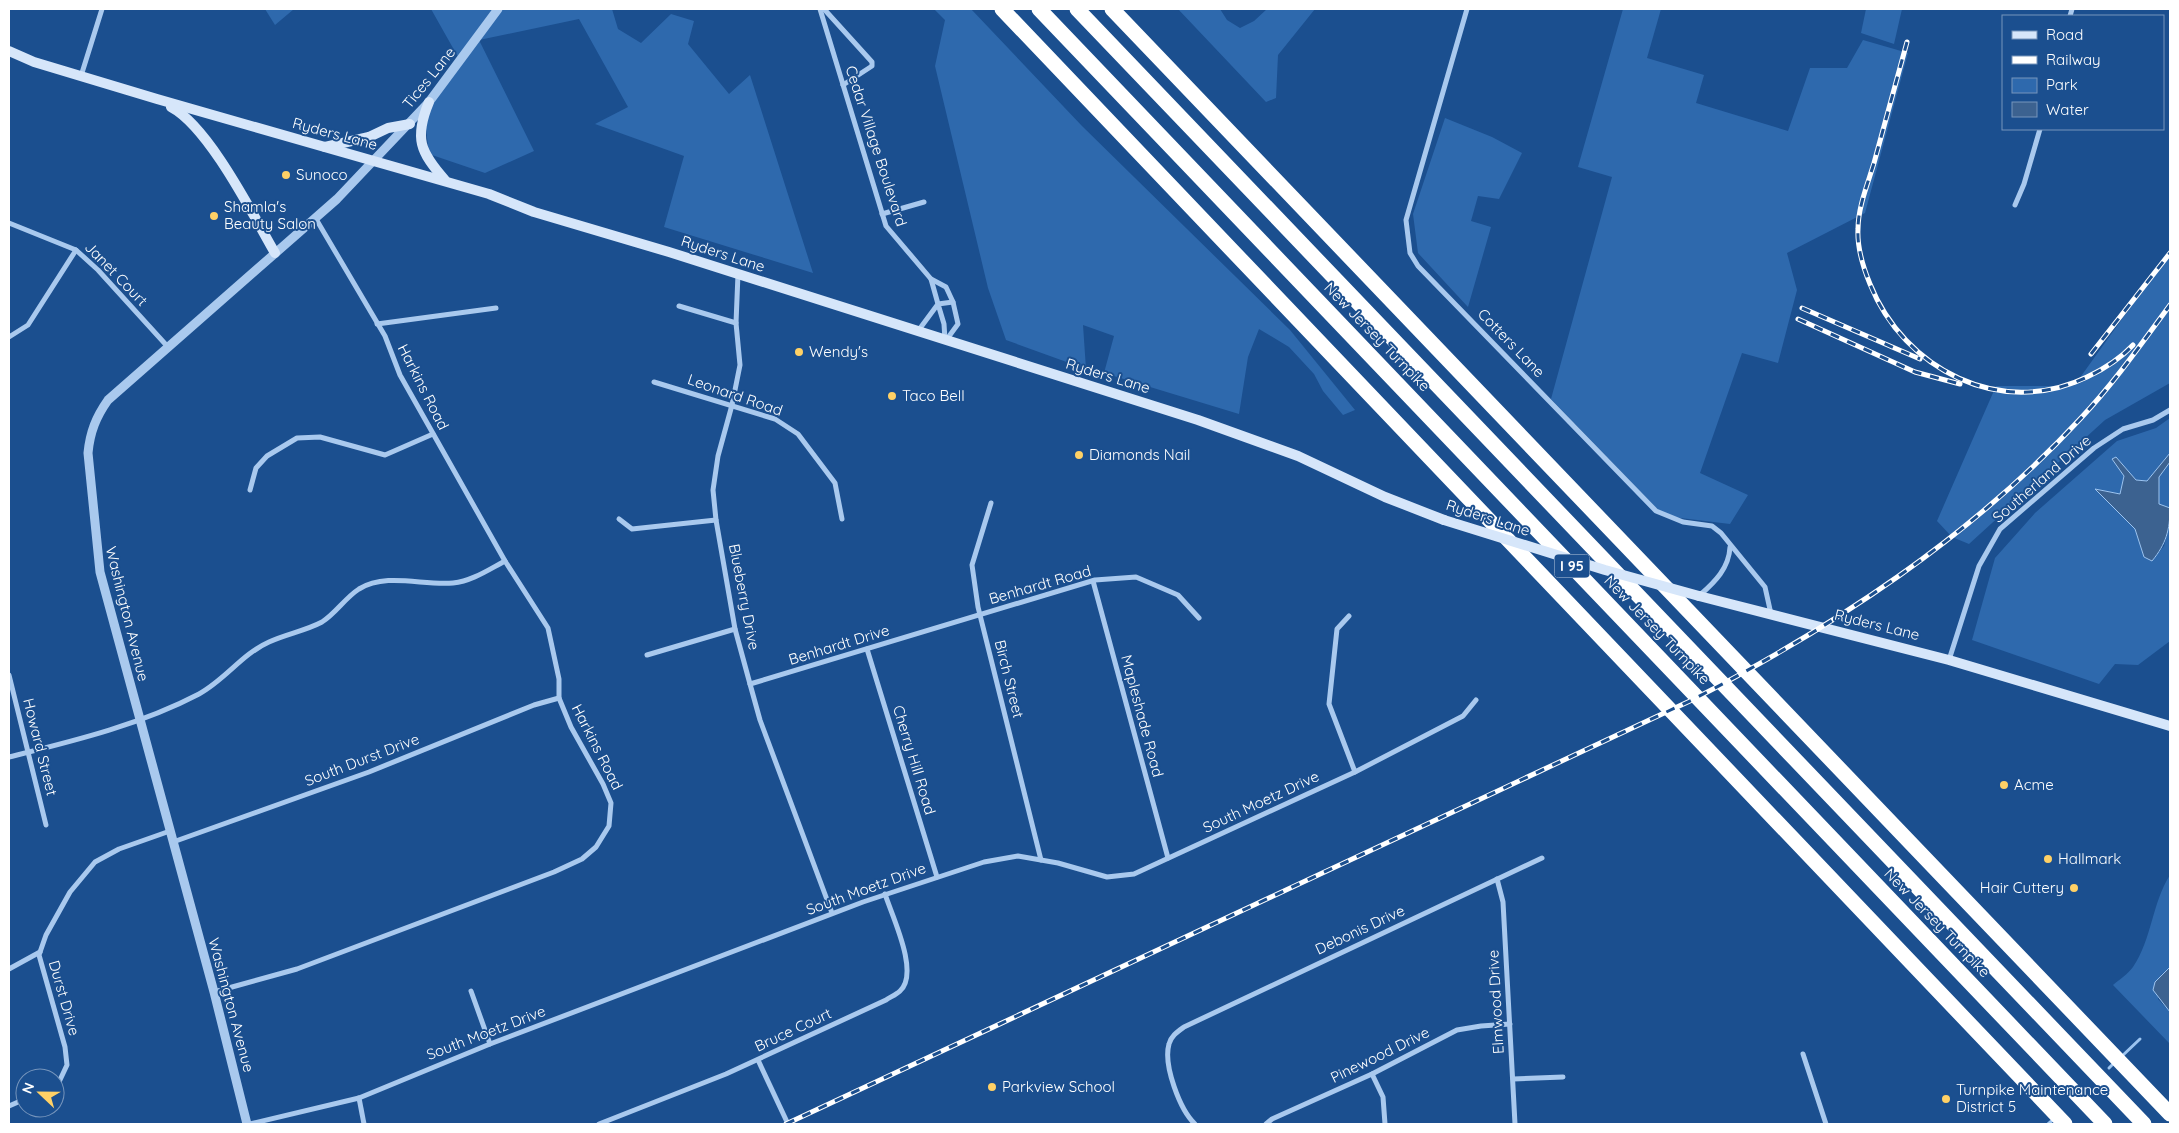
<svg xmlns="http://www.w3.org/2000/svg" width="2179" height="1133" font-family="Quicksand,sans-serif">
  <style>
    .green { fill: #2e69ad }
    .water { fill: #3c6290; stroke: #9cc4f0 }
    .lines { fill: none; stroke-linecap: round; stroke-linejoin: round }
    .stream { stroke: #9cc4f0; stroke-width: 3 }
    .minor { stroke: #a9c9ee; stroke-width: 5 }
    .tertiary { stroke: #a9c9ee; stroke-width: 9 }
    .secondary { stroke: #d6e6fa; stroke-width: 10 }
    .motorway { stroke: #fff; stroke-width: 15 }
    .rail-casing { stroke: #fff; stroke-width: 5 }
    .rail { stroke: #1b4f8f; stroke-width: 3; stroke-dasharray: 9; stroke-linecap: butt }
    .secondary-bridge { stroke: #d6e6fa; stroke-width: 10 }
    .poi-dot { fill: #ffd166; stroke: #1b4f8f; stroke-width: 2 }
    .labels { text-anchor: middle; stroke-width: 4; stroke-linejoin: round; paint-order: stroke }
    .shield { fill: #1b4f8f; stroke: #bbcadd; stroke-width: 1 }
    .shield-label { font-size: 14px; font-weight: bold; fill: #fff }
    .street-label { font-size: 15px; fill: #fff; stroke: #1b4f8f }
    .poi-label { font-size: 15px; fill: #fff; stroke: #1b4f8f; text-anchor: start }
  </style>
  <rect width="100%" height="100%" fill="#1b4f8f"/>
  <!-- green -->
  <g class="green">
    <polygon points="265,9 294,9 275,25"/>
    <polygon points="431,9 612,9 618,29 641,43 671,14 694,21 688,44 729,94 750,75 813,273 664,227 684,156 595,124 628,107 579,19 479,40 534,151 485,173 429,154 424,112 462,64"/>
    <polygon points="934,9 971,9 1082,126 1290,330 1355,410 1343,415 1323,391 1314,374 1289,347 1259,329 1248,357 1239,414 1104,373 1114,336 1083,325 1086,369 1006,340 988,288 935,66 945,20"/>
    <polygon points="1178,9 1220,9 1227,20 1240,28 1254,21 1267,9 1315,9 1278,55 1276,98 1266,102"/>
    <polygon points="1623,9 1661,9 1647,58 1704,75 1696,103 1788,131 1810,68 1847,68 1863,40 1908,53 1865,213 1787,253 1797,290 1778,363 1742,353 1700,473 1748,495 1730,524 1664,516 1551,399 1612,177 1578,167"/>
    <polygon points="1866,9 1902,9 1894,44 1861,33"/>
    <polygon points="1445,118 1492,137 1522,153 1499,199 1478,196 1471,221 1491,227 1468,307 1418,253 1413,214"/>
    <polygon points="2170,252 2170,383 2105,420 1969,544 1952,537 1937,521 1996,386 2074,386"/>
    <polygon points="2170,418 2170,453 2147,481 2136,480 2113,460 2124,476 2120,494 2096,490 2135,529 2144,557 2152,561 2164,546 2170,524 2170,641 2138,665 2115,664 2099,684 1972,640 1995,558 2035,513 2117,441 2156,428"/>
    <polygon points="2170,462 2170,508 2159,504 2159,477"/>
    <path d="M2170 875V967L2161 975 2158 999 2170 1012V1044L2113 985C2119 980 2128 974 2133 967 2152 939 2152 903 2170 875Z"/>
  </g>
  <!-- water -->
  <g class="water">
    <path d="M2170 453V462L2159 477V504L2170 508C2170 530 2166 544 2152 561L2144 557 2135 529 2095 489 2120 494 2124 476 2112 459 2116 457 2136 480 2147 481Z"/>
    <polygon points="2170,967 2170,1012 2153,990 2155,982"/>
  </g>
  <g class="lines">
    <!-- stream -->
    <g class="stream">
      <polyline points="2121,1057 2140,1039"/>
      <polyline points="2109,1068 2114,1063"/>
      <polyline points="2048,1124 2055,1118"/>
    </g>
    <!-- minor -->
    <g class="minor">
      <polyline points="820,9 886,226 931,279 946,287 953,302 958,324 947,339"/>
      <polyline points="824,9 872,62 872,66 843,85"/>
      <polyline points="1467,9 1406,220 1410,253 1418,266 1656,511 1683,522 1712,526 1721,533 1765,587 1771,614"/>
      <polyline points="2070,16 2072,9"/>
      <polyline points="81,76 102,9"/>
      <polyline points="2015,205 2024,184 2040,129"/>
      <polyline points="882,214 924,202"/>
      <polyline points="9,223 76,250 98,270 168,347"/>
      <polyline points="738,274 736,323 740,365 732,405 718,456 713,490 716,520 735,629 750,684 760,720 832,913"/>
      <polyline points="679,306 736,323"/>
      <polyline points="377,324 496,308"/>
      <polyline points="918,331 938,304 931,279"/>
      <polyline points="9,337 28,325 76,250"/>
      <polyline points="945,340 944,324 938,304 953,302"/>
      <polyline points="654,382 775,419 798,434 835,483 842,519"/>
      <polyline points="250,490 256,468 267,456 297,438 320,437 385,455 433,434"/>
      <polyline points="991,503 972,565 978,607 1041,860"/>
      <polyline points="619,519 632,529 716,520"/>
      <polyline points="1093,581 1168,858"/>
      <path d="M1700 595C1715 582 1729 568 1730 547"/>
      <polyline points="1349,616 1337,629 1329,704 1355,772"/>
      <polyline points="867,649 937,877"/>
      <polyline points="647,655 735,629"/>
      <polyline points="1949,660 1979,566 2000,529 2094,448 2123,429 2153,420 2170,410"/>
      <polyline points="9,675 46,825"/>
      <polyline points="750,684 1095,580 1136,577 1178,595 1199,618"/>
      <path d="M9 757C73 741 140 725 199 694 225 680 242 654 269 642 286 634 305 631 322 622 336 613 345 598 359 589 387 572 423 586 453 583 472 581 488 570 505 561"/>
      <polyline points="173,842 369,772 534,705 559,698"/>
      <polyline points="1497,879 1503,902 1515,1124"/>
      <polyline points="9,969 40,952"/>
      <polyline points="471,991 490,1044"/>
      <polyline points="214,992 297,969 554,872 582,859 596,847 609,826 611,803 603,784 571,727 559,698 559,679 548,628 505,561 400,375 385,336 316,219"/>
      <polyline points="1803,1054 1826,1124"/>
      <polyline points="758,1060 788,1124"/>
      <polyline points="1372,1074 1383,1097 1385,1124"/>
      <polyline points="1513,1079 1563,1077"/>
      <polyline points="55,1085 59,1082 67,1065 65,1047 39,955 46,935 70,892 95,862 119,849 170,831"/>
      <polyline points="359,1098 364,1124"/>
      <polyline points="9,1106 25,1099"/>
      <polyline points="250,1124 359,1098 490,1044 863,902 984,862 1018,856 1058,863 1107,877 1134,874 1355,772 1463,716 1476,700"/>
      <path d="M599 1124 726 1074 886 1000C890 997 896 995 900 991 920 973 892 916 885 894"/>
      <path d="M1195 1124C1180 1110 1163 1065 1169 1044 1171 1036 1177 1032 1184 1027L1542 858"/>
      <polyline points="1266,1124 1272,1119 1372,1074 1457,1030 1481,1026 1510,1024"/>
    </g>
    <!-- tertiary -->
    <path class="tertiary" d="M247 1124 214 992 100 572 88 453C90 432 96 417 108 400L337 199 429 102 498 9"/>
    <!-- secondary -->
    <g class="secondary">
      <polyline points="9,51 34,62 157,99 489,194 534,212 669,252 1198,420 1298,456 1385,497 1444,520"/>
      <path d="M429 102C414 138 420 152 445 180"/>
      <path d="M171 107C209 127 253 215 275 253"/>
      <polyline points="325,147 369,137 388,128 410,124"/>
      <polyline points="1699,596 1949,660 2170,726"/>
    </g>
    <!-- motorway -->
    <g class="motorway">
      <polyline points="1002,9 2065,1124"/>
      <polyline points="1039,9 2105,1124"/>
      <polyline points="1077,9 2144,1124"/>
      <polyline points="1112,9 2170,1114"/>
    </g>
    <!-- rail casing -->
    <g class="rail-casing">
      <g id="rail">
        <path d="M1907 42C1896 82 1885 123 1874 163 1868 183 1858 207 1858 229 1857 247 1863 267 1870 284 1904 369 2000 419 2087 377 2104 369 2120 359 2133 345"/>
        <polyline points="1802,308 1920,359"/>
        <polyline points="1798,319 1915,372 1960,384"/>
        <polyline points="2091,354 2170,253"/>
        <path d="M786 1124 1692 700C1835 626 1971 537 2081 418 2114 383 2142 343 2170 305"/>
      </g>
    </g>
    <!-- rail -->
    <use href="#rail" class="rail"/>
    <!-- secondary-bridge -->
    <polyline class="secondary-bridge" points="1444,520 1605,570 1699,596"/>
  </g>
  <!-- markers -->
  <g class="poi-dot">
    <circle cx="286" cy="175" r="5"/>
    <circle cx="214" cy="216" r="5"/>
    <circle cx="799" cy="352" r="5"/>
    <circle cx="892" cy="396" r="5"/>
    <circle cx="1079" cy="455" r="5"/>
    <circle cx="2004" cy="785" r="5"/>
    <circle cx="2048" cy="859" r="5"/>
    <circle cx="2074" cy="888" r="5"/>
    <circle cx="992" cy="1087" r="5"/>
    <circle cx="1946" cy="1099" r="5"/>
  </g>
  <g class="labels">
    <!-- shield labels -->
    <rect class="shield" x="1554.5" y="554.5" width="35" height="23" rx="4"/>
    <g class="shield-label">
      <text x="1572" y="571">I 95</text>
    </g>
    <!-- street labels -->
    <g class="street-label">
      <text transform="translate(429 78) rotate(-51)" y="5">Tices Lane</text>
      <text transform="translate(335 134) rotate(15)" y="5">Ryders Lane</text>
      <text transform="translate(876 146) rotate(72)" y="5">Cedar Village Boulevard</text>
      <text transform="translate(723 254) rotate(18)" y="5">Ryders Lane</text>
      <text transform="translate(116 274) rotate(46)" y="5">Janet Court</text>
      <text transform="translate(1377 337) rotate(46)" y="5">New Jersey Turnpike</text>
      <text transform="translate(1511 343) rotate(46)" y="5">Cotters Lane</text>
      <text transform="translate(1108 376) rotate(17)" y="5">Ryders Lane</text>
      <text transform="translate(423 387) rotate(63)" y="5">Harkins Road</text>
      <text transform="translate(735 395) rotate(19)" y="5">Leonard Road</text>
      <text transform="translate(2042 479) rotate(-41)" y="5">Southerland Drive</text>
      <text transform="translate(1488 518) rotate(18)" y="5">Ryders Lane</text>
      <text transform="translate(1040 585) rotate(-16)" y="5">Benhardt Road</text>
      <text transform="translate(744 597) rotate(79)" y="5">Blueberry Drive</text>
      <text transform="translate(127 614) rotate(76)" y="5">Washington Avenue</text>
      <text transform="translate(1877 625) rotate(14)" y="5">Ryders Lane</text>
      <text transform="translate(1657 630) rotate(46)" y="5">New Jersey Turnpike</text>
      <text transform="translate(839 645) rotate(-17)" y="5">Benhardt Drive</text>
      <text transform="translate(1009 679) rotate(76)" y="5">Birch Street</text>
      <text transform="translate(1142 716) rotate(75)" y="5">Mapleshade Road</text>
      <text transform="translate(40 747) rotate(76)" y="5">Howard Street</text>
      <text transform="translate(597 747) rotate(63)" y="5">Harkins Road</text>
      <text transform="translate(362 760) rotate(-21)" y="5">South Durst Drive</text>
      <text transform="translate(914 760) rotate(73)" y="5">Cherry Hill Road</text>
      <text transform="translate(1261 802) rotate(-25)" y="5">South Moetz Drive</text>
      <text transform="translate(866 889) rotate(-20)" y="5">South Moetz Drive</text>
      <text transform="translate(1937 923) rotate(46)" y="5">New Jersey Turnpike</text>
      <text transform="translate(1360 930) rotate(-25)" y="5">Debonis Drive</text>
      <text transform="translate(64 998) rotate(74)" y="5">Durst Drive</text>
      <text transform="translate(1496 1002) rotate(-93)" y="5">Elmwood Drive</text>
      <text transform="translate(231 1005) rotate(75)" y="5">Washington Avenue</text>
      <text transform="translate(793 1030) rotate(-25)" y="5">Bruce Court</text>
      <text transform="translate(486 1033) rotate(-21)" y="5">South Moetz Drive</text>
      <text transform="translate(1380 1055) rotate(-26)" y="5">Pinewood Drive</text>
    </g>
    <!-- poi labels -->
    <g class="poi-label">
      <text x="296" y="180">Sunoco</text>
      <text x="224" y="212">Shamla's<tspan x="224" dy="17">Beauty Salon</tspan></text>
      <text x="809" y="357">Wendy's</text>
      <text x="902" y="401">Taco Bell</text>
      <text x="1089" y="460">Diamonds Nail</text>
      <text x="2014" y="790">Acme</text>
      <text x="2058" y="864">Hallmark</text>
      <text x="2064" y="893" text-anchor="end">Hair Cuttery</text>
      <text x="1002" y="1092">Parkview School</text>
      <text x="1956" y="1095">Turnpike Maintenance<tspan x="1956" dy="17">District 5</tspan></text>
    </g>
  </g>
  <!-- border -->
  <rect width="2179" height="1133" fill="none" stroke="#ffffff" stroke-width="20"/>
  <!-- legend -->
  <rect x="2002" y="15" width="162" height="115" fill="#1b4f8f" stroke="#7695bc"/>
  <rect x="2012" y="31" width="25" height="8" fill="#d6e6fa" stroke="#7695bc"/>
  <text x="2046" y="40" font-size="15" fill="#ffffff">Road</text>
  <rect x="2012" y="56" width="25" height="8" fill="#ffffff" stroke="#7695bc"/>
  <text x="2046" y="65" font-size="15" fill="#ffffff">Railway</text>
  <rect x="2012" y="78" width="25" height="15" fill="#2e69ad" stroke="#7695bc"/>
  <text x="2046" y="90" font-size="15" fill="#ffffff">Park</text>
  <rect x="2012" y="102" width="25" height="15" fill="#3c6290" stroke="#7695bc"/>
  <text x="2046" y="115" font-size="15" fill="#ffffff">Water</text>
  <!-- north arrow -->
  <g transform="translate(40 1093) rotate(292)"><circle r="24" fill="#1b4f8f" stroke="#7695bc"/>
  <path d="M0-4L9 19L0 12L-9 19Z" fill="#ffd166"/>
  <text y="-8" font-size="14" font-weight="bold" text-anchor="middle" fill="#ffffff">N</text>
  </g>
</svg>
